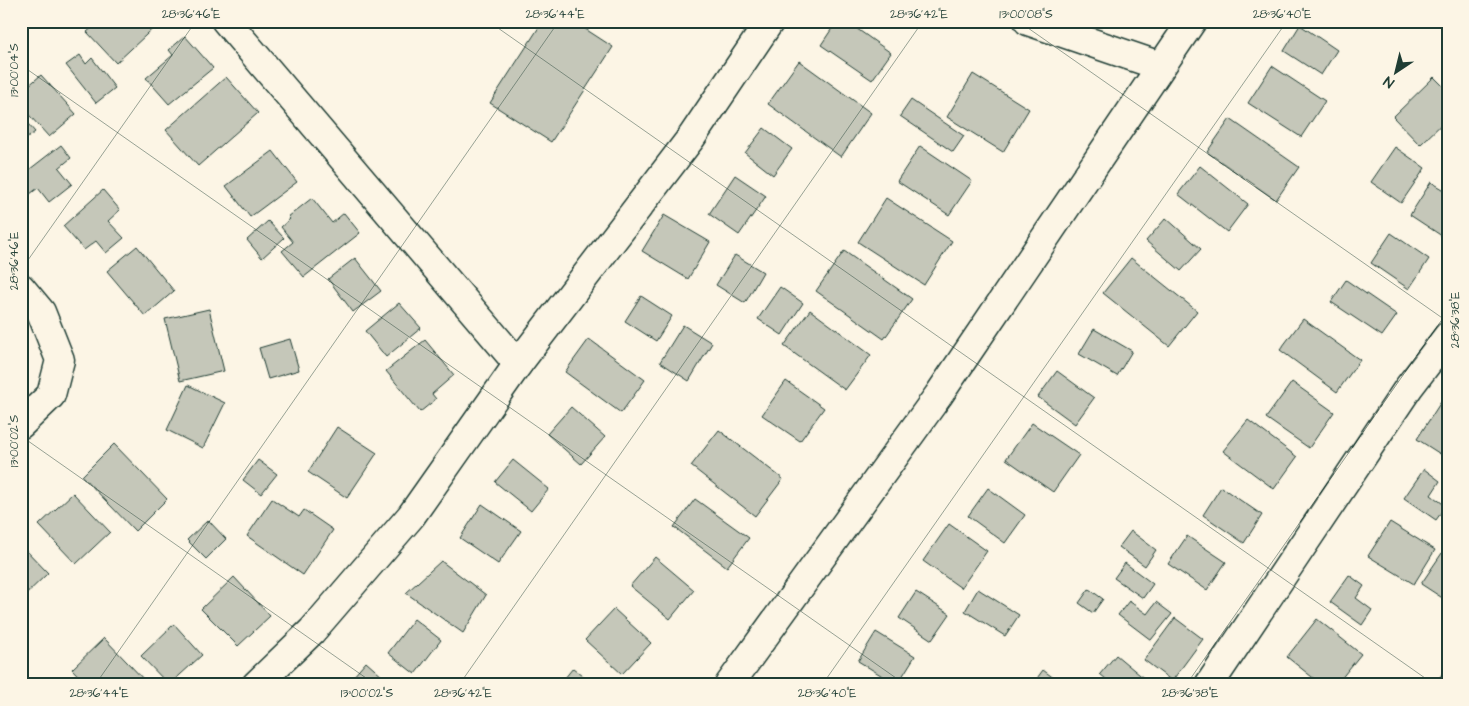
<svg xmlns="http://www.w3.org/2000/svg" width="1469" height="706" font-family="'Architects Daughter',sans-serif">
  <style>
    .building { fill: #c5c7b9; stroke: #1f3d34 }
    .lines { fill: none; stroke-linecap: round; stroke-linejoin: round }
    .minor-casing { stroke: #1f3d34; stroke-width: 31 }
    .minor { stroke: #fcf5e5; stroke-width: 28 }
    .ticks { fill: none; stroke: #1f3d34; stroke-width: 1; stroke-opacity: 0.45 }
    .neatline { fill: none; stroke: #1f3d34; stroke-width: 2 }
    .ticks-label { font-size: 12px; text-anchor: middle; fill: #1f3d34 }
  </style>
  <rect width="100%" height="100%" fill="#fcf5e5"/>
  <filter id="ink" filterUnits="userSpaceOnUse"><feTurbulence type="fractalNoise" baseFrequency=".02" numOctaves="2"/><feDisplacementMap in="SourceGraphic" scale="10" xChannelSelector="R" yChannelSelector="G"/><feConvolveMatrix kernelMatrix="1 2 1 2 8 2 1 2 1" color-interpolation-filters="sRGB"/></filter>
  <g filter="url(#ink)">
    <!-- building -->
    <g class="building">
      <polygon points="100,21 161,21 116,63 87,32"/>
      <polygon points="543,21 573,21 613,47 551,142 490,103"/>
      <polygon points="837,21 846,21 891,53 872,80 821,45"/>
      <polygon points="1300,25 1337,50 1321,75 1284,51"/>
      <polygon points="185,36 213,68 169,104 146,78 173,55 169,50"/>
      <polygon points="80,55 86,64 92,58 115,88 96,103 66,65"/>
      <polygon points="799,61 871,113 841,157 768,104"/>
      <polygon points="1272,66 1325,101 1301,137 1248,103"/>
      <polygon points="973,74 1029,109 1003,152 947,117"/>
      <polygon points="41,75 76,114 49,137 21,106 21,92"/>
      <polygon points="226,77 258,113 198,166 166,130"/>
      <polygon points="1434,77 1448,91 1448,118 1420,145 1393,117"/>
      <polygon points="911,100 964,136 953,152 900,116"/>
      <polygon points="21,116 35,132 21,143"/>
      <polygon points="1230,119 1299,167 1276,200 1207,152"/>
      <polygon points="764,128 792,149 773,175 745,153"/>
      <polygon points="61,145 71,158 59,168 72,184 49,202 38,188 26,197 21,190 21,176"/>
      <polygon points="920,146 972,181 949,215 897,181"/>
      <polygon points="1395,147 1425,168 1401,203 1371,182"/>
      <polygon points="273,151 297,182 250,217 226,186"/>
      <polygon points="1200,166 1248,204 1227,232 1178,194"/>
      <polygon points="735,175 766,196 739,235 709,214"/>
      <polygon points="1431,182 1448,192 1448,240 1410,215"/>
      <polygon points="103,190 120,210 108,221 124,238 106,253 96,241 84,250 63,226"/>
      <polygon points="312,198 332,223 344,213 360,233 304,277 282,251 293,242 281,227 290,219 288,217"/>
      <polygon points="886,198 952,241 924,285 858,242"/>
      <polygon points="664,215 710,242 688,279 642,251"/>
      <polygon points="1166,218 1201,249 1181,271 1146,241"/>
      <polygon points="268,221 284,238 262,258 247,240"/>
      <polygon points="1391,233 1429,259 1409,289 1371,263"/>
      <polygon points="137,246 174,291 145,316 107,271"/>
      <polygon points="844,251 912,299 884,339 816,291"/>
      <polygon points="735,255 763,272 745,303 716,285"/>
      <polygon points="355,258 381,291 353,312 328,279"/>
      <polygon points="1131,258 1197,311 1169,346 1103,293"/>
      <polygon points="1346,280 1397,315 1382,336 1331,302"/>
      <polygon points="780,287 803,303 782,335 758,319"/>
      <polygon points="641,296 672,316 656,341 625,321"/>
      <polygon points="399,303 421,328 386,357 365,331"/>
      <polygon points="209,309 224,371 180,381 165,319"/>
      <polygon points="810,310 871,355 845,390 784,346"/>
      <polygon points="1303,319 1360,360 1337,392 1280,350"/>
      <polygon points="683,325 712,343 689,381 660,362"/>
      <polygon points="1094,329 1132,351 1117,376 1079,354"/>
      <polygon points="290,339 299,370 268,379 259,348"/>
      <polygon points="589,339 645,380 621,413 565,372"/>
      <polygon points="425,340 454,375 432,394 436,399 420,412 386,371"/>
      <polygon points="1057,371 1094,398 1075,424 1038,397"/>
      <polygon points="786,381 824,408 800,441 762,415"/>
      <polygon points="1292,382 1334,412 1309,448 1266,418"/>
      <polygon points="188,385 225,403 203,448 167,430"/>
      <polygon points="1448,391 1448,459 1417,439"/>
      <polygon points="571,407 605,437 581,464 547,434"/>
      <polygon points="1248,420 1297,457 1274,489 1223,451"/>
      <polygon points="1032,423 1079,455 1053,492 1006,459"/>
      <polygon points="337,427 377,453 347,498 308,472"/>
      <polygon points="719,430 783,479 755,516 691,466"/>
      <polygon points="114,444 167,499 135,531 82,476"/>
      <polygon points="258,460 277,474 261,494 243,480"/>
      <polygon points="513,460 549,489 531,511 495,482"/>
      <polygon points="1424,469 1440,481 1431,495 1446,506 1436,520 1404,498"/>
      <polygon points="1221,487 1262,515 1244,543 1203,515"/>
      <polygon points="988,488 1025,515 1005,543 968,516"/>
      <polygon points="73,493 110,532 76,564 39,525"/>
      <polygon points="272,499 299,517 304,510 333,530 303,575 247,536"/>
      <polygon points="695,499 749,538 727,567 674,527"/>
      <polygon points="482,504 521,531 498,564 460,538"/>
      <polygon points="208,520 226,539 206,559 187,540"/>
      <polygon points="1390,522 1435,550 1414,584 1368,556"/>
      <polygon points="949,524 987,551 961,588 923,561"/>
      <polygon points="1131,531 1156,550 1145,566 1119,547"/>
      <polygon points="1187,536 1226,562 1207,590 1168,564"/>
      <polygon points="24,548 48,573 21,599 21,550"/>
      <polygon points="1442,553 1448,557 1448,595 1444,599 1421,584"/>
      <polygon points="655,557 694,590 670,619 630,586"/>
      <polygon points="441,561 486,595 463,633 406,593"/>
      <polygon points="1125,563 1153,584 1143,598 1114,578"/>
      <polygon points="1349,575 1364,586 1356,598 1372,610 1362,625 1330,602"/>
      <polygon points="234,577 270,616 238,646 201,609"/>
      <polygon points="978,589 1019,615 1005,636 965,611"/>
      <polygon points="1089,589 1103,599 1093,613 1079,603"/>
      <polygon points="916,592 950,614 932,640 899,618"/>
      <polygon points="1129,601 1147,614 1156,602 1172,614 1151,640 1118,615"/>
      <polygon points="614,609 651,643 622,674 585,640"/>
      <polygon points="1175,618 1203,639 1172,681 1144,660"/>
      <polygon points="414,619 441,640 415,674 388,653"/>
      <polygon points="1317,619 1361,654 1336,685 1322,685 1287,657"/>
      <polygon points="174,624 202,655 169,685 141,656"/>
      <polygon points="876,632 915,656 897,685 858,661"/>
      <polygon points="104,638 149,685 87,685 72,669"/>
      <polygon points="1116,655 1152,685 1113,685 1100,674"/>
      <polygon points="366,662 392,685 346,685"/>
      <polygon points="1448,665 1448,685 1446,685 1438,680"/>
      <polygon points="573,668 595,685 560,684"/>
      <polygon points="1043,670 1063,685 1032,685"/>
      <polygon points="54,680 58,685 49,685"/>
    </g>
    <g class="lines">
      <!-- minor casing -->
      <g class="minor-casing">
        <g id="minor">
          <polyline points="226,21 518,364"/>
          <polyline points="1028,21 1160,66"/>
          <polyline points="21,288 41,312 60,360 51,395 21,424"/>
          <polyline points="256,685 312,631 411,516 518,364 691,138 770,21"/>
          <polyline points="729,685 938,396 1192,21"/>
          <polyline points="1209,685 1409,387 1448,336"/>
        </g>
      </g>
      <!-- minor -->
      <use href="#minor" class="minor"/>
    </g>
  </g>
  <!-- ticks -->
  <path class="ticks" d="M488 21 1435 685M1018 21 1448 322M21 65 906 685M21 270 196 21M21 436 376 685M95 685 559 21M459 685 923 21M822 685 1287 21M1186 685 1448 311"/>
  <!-- margin -->
  <rect width="1469" height="706" fill="none" stroke="#fcf5e5" stroke-width="55"/>
  <!-- north arrow -->
  <g transform="translate(1396 72) rotate(215)" stroke="#fcf5e5" stroke-width="4" paint-order="stroke">
  <path d="M0-4L9 19L0 12L-9 19Z" fill="#1f3d34"/>
  <text y="-8" font-size="14" font-weight="bold" text-anchor="middle" fill="#1f3d34">N</text>
  </g>
  <rect x="28" y="28" width="1414" height="650" class="neatline"/>
  <g class="ticks-label">
    <text x="191" y="18">28°36'46"E</text>
    <text x="555" y="18">28°36'44"E</text>
    <text x="919" y="18">28°36'42"E</text>
    <text x="1026" y="18">13°00'08"S</text>
    <text x="1282" y="18">28°36'40"E</text>
    <text transform="translate(14 70) rotate(-90)" y="4">13°00'04"S</text>
    <text transform="translate(14 261) rotate(-90)" y="4">28°36'46"E</text>
    <text transform="translate(1455 320) rotate(-90)" y="4">28°36'38"E</text>
    <text transform="translate(14 441) rotate(-90)" y="4">13°00'02"S</text>
    <text x="99" y="697">28°36'44"E</text>
    <text x="367" y="697">13°00'02"S</text>
    <text x="463" y="697">28°36'42"E</text>
    <text x="827" y="697">28°36'40"E</text>
    <text x="1190" y="697">28°36'38"E</text>
  </g>
</svg>
